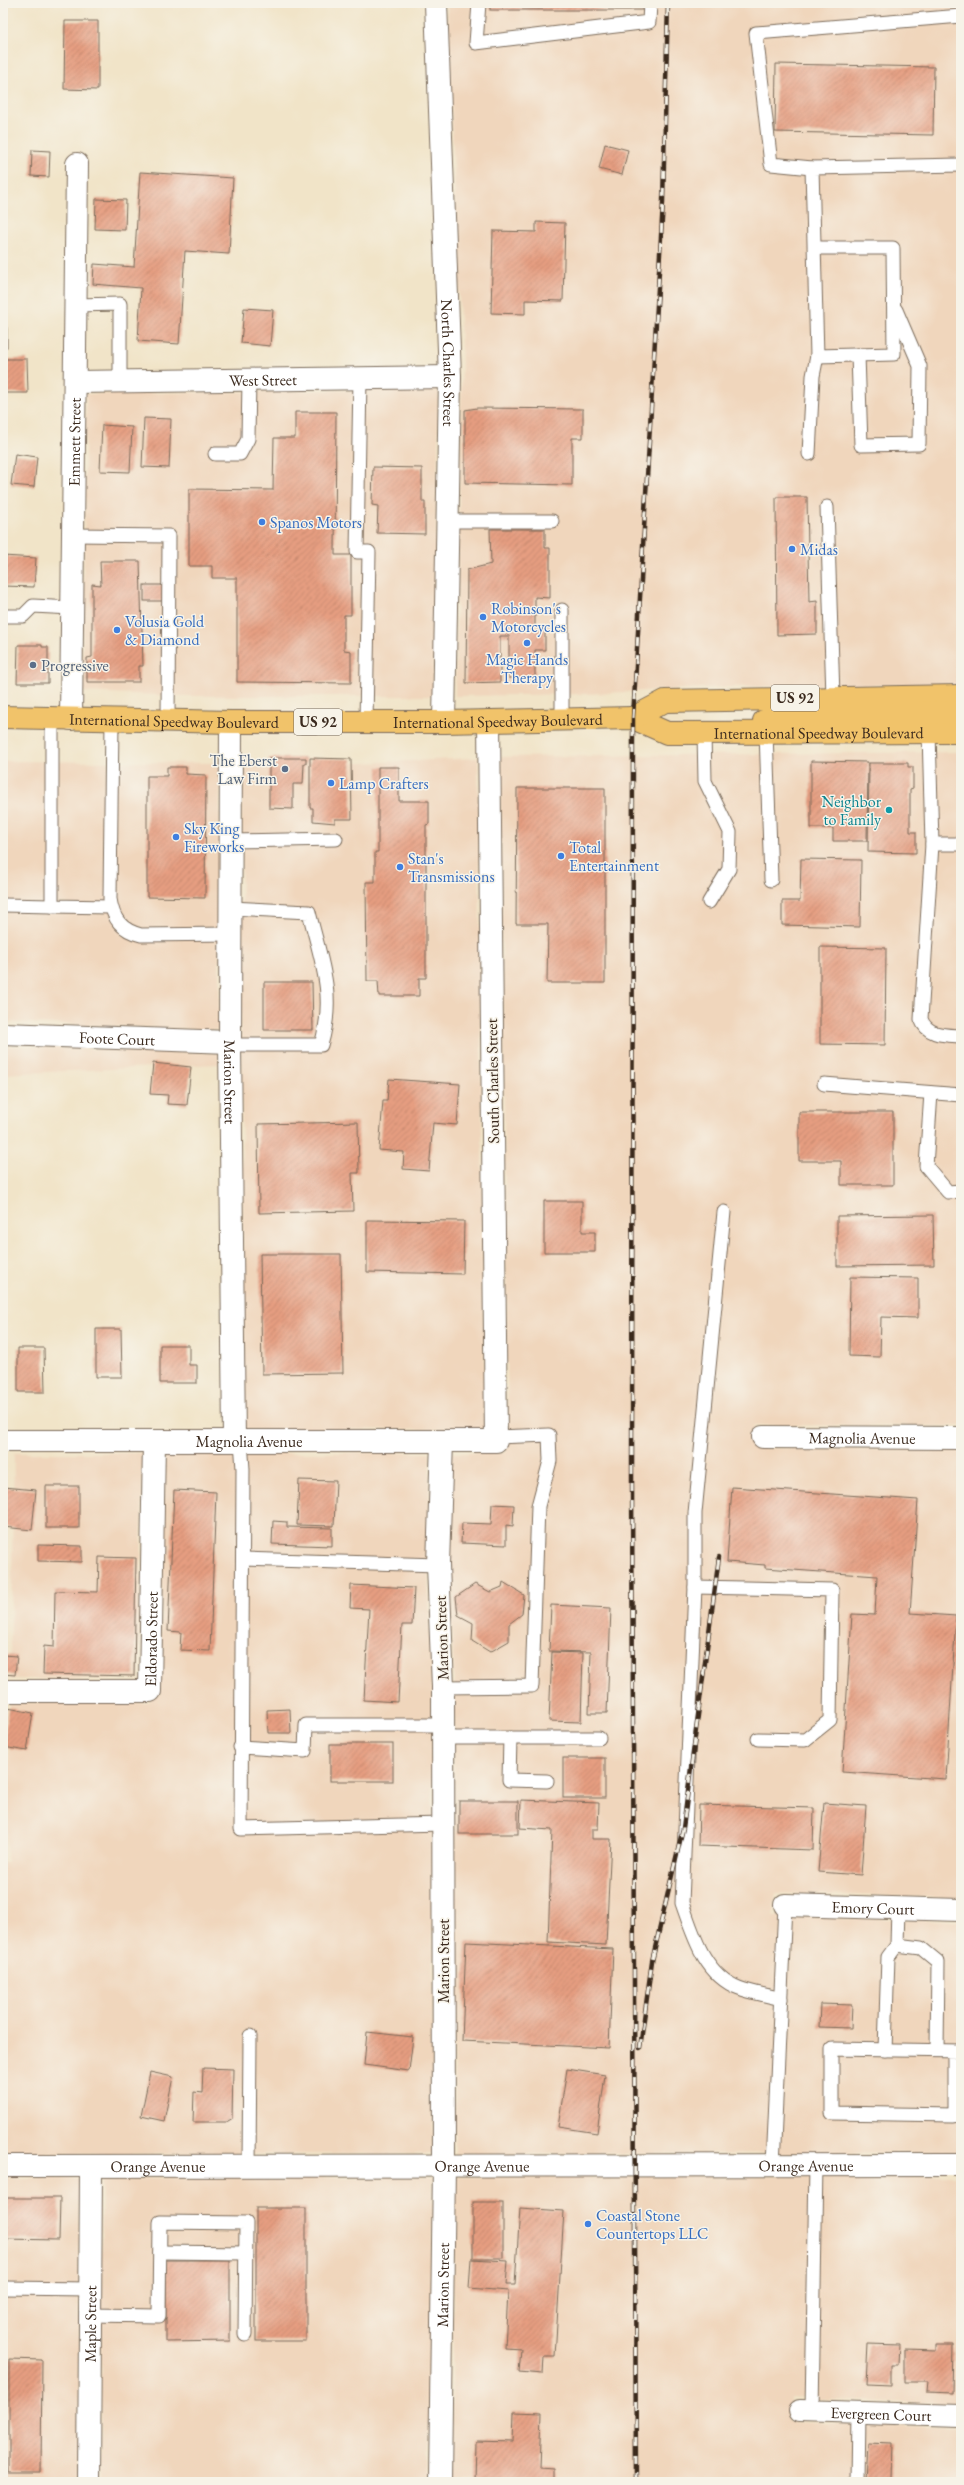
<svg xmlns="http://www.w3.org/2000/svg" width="964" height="2485" font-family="'EB Garamond',serif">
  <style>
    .built { fill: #f0d6bc }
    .building { fill: url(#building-hatch) }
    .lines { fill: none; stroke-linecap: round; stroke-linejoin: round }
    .service-casing { stroke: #7b6b5a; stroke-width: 15 }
    .minor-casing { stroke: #7b6b5a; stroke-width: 24 }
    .tertiary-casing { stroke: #7b6b5a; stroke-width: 24 }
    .primary-casing { stroke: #7b6b5a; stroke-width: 24 }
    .service { stroke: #fff; stroke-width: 13 }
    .minor { stroke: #fff; stroke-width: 22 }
    .tertiary { stroke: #fff; stroke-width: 22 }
    .primary { stroke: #f1c36a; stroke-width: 22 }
    .rail-casing { stroke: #3b2a1e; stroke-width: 4.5 }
    .rail { stroke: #f7f3e8; stroke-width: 3; stroke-dasharray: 9; stroke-linecap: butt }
    .shop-dot { fill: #3f7fe0; stroke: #f7f3e8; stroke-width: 1.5 }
    .service-dot { fill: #5c6f8a; stroke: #f7f3e8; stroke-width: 1.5 }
    .culture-dot { fill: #0f9aa8; stroke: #f7f3e8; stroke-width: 1.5 }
    .labels { text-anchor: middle; stroke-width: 3; stroke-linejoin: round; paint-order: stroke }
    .shield { fill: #f7f3e8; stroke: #73665b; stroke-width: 1 }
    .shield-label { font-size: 15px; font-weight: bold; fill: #3b2a1e }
    .street-label { font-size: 16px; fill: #3b2a1e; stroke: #f7f3e8 }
    .shop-label { font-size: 16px; fill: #366cbe; stroke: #f7f3e8; text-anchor: start }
    .service-label { font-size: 16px; fill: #4e5e75; stroke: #f7f3e8; text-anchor: start }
    .culture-label { font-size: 16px; fill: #0d838f; stroke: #f7f3e8; text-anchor: end }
  </style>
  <defs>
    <pattern id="building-hatch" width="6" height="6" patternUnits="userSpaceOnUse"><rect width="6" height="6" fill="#e69e81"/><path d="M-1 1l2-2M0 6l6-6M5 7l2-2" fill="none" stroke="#bc8169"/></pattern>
  </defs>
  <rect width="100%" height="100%" fill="#f7f3e8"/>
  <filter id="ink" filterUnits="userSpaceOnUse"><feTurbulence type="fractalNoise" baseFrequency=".025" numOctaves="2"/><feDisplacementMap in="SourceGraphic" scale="8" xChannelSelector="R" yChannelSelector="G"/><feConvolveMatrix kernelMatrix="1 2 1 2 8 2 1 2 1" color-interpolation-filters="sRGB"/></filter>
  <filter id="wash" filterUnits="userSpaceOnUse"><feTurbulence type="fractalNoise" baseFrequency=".012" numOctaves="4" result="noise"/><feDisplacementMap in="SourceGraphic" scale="16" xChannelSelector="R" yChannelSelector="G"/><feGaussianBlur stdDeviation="0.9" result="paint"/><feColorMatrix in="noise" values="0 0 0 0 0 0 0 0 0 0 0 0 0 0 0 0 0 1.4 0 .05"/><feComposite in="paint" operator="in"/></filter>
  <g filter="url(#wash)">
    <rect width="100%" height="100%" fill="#f1e4c8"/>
    <!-- built -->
    <g class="built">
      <polygon points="447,3 961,3 961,684 720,687 586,694 455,696 462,365"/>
      <polygon points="439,389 433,696 187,696 82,692 86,394"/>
      <polygon points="961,752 961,1426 754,1425 751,1448 961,1450 961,1898 776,1893 773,1916 961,1921 961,2153 455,2154 454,1685 449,1564 452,1453 506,1453 508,1430 500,757"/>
      <polygon points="478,758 485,1429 245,1430 241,1041 242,763 363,763"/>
      <polygon points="3,761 220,763 219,1030 3,1022"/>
      <polygon points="3,1046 219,1053 219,1064 3,1074"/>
      <polygon points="14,1453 143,1453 139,1679 10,1679"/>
      <polygon points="165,1453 430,1453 428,1566 432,1688 433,2154 3,2154 3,1862 7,1862 10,1703 148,1703 160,1690"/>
      <polygon points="961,2176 961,2404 791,2399 788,2422 961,2428 961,2482 451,2482 455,2177"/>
      <polygon points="433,2177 429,2482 100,2482 102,2178"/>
      <polygon points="3,2178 80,2178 78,2482 3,2482"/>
    </g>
    <g id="blocks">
      <!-- building -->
      <g class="building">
        <rect x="490" y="3" width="154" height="7"/>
        <polygon points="65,21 98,21 98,90 64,89"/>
        <polygon points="776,64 934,67 933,135 775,132"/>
        <polygon points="605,144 628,150 622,175 599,169"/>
        <polygon points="32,150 50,151 49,177 31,176"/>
        <polygon points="140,172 233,178 229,254 185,251 179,344 138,341 141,288 93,284 94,264 134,267"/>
        <polygon points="96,199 126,200 125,230 95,229"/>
        <polygon points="536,222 565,223 563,301 525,300 525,314 491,313 493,231 536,232"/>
        <polygon points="244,308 273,310 270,346 241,343"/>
        <rect x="3" y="328" width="4" height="19"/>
        <polygon points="3,359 27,359 28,393 3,393"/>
        <polygon points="477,408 583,409 583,438 572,438 572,485 465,483 465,410"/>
        <polygon points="295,412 336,412 335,555 351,555 351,615 344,615 344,650 351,651 351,683 237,682 237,578 212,578 212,566 189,566 189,489 273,490 274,438 295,438"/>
        <polygon points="144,418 171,419 169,468 142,467"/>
        <polygon points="102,425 132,427 130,472 100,471"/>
        <polygon points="15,454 37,457 34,487 11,485"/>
        <polygon points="373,467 422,468 422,502 425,502 425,534 377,533 378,506 372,505"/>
        <polygon points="776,497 807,497 809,602 817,601 817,634 777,635"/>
        <polygon points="490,529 545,529 545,548 550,548 550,598 535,597 535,627 545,627 545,650 535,650 535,678 509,678 509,636 500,636 500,682 466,683 467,570 491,564"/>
        <polygon points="3,556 36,558 34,587 3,586"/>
        <polygon points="100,561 140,561 143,666 139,666 139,682 87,682 87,658 92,657 92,584 101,585"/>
        <rect x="144" y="585" width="20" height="16"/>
        <polygon points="18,645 42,645 42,647 48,647 48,683 17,683"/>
        <polygon points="269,758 306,758 306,764 304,764 303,784 293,784 293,809 269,808"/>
        <polygon points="310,758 351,759 352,819 335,819 335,823 313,821 313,808 310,808"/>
        <polygon points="811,761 868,762 867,841 833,841 833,828 811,828"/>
        <polygon points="869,763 908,763 908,767 913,767 913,788 910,789 910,832 916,832 916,853 868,852"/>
        <polygon points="167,767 186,767 186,774 206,775 205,898 147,897 147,776 167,776"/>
        <polygon points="378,767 399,767 399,801 429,801 429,824 426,825 426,978 419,978 419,996 379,996 378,981 367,981 366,882 375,882 375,852 378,852"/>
        <polygon points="517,788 605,788 605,983 547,983 548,924 516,924"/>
        <polygon points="801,859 861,860 860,927 782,925 782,901 800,901"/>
        <polygon points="820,947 886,948 885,1045 820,1044"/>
        <polygon points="264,982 312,982 313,1030 264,1030"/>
        <polygon points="153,1063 191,1067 187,1105 167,1104 168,1095 150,1094"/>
        <polygon points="389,1079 460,1084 457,1125 433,1123 429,1171 403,1169 404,1152 379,1150 383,1101 387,1101"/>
        <polygon points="799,1112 893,1112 893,1185 841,1185 841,1161 799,1161"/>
        <polygon points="358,1122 359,1173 352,1173 353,1211 259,1213 258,1124"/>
        <polygon points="544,1201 582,1201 582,1232 595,1232 595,1252 544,1252"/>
        <polygon points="933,1215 934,1265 837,1266 837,1216"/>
        <polygon points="367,1220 464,1221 463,1274 367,1272"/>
        <polygon points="260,1254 341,1254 343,1373 262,1374"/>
        <polygon points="850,1277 918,1278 918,1318 881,1317 880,1357 849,1356"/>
        <polygon points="96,1329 121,1329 122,1377 96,1377"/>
        <polygon points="160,1345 189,1345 189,1365 197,1365 197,1383 160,1383"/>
        <polygon points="18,1348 44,1348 45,1392 18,1392"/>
        <polygon points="299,1480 336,1481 334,1526 297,1525"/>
        <rect x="46" y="1486" width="33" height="42"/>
        <polygon points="3,1487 36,1490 32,1530 3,1527"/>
        <polygon points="732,1487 918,1500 910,1613 956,1616 946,1779 842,1772 852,1614 875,1615 877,1576 765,1568 765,1565 727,1562"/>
        <polygon points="174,1490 216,1492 210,1651 180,1650 181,1632 168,1631"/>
        <polygon points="492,1504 514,1505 513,1526 506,1525 506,1545 461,1543 462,1523 491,1524"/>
        <polygon points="273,1521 287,1522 287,1527 332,1528 332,1546 272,1544"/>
        <polygon points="38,1545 82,1546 82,1562 38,1561"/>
        <polygon points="99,1557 136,1558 134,1676 43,1674 44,1646 54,1647 55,1591 98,1592"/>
        <polygon points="503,1582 524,1595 522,1614 509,1624 509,1641 490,1652 472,1641 473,1623 458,1615 456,1597 475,1584 490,1592 502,1587"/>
        <polygon points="351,1585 414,1588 412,1625 402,1625 398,1702 364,1700 369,1609 350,1608"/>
        <polygon points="551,1605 611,1608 607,1713 589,1713 591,1652 549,1651"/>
        <polygon points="552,1652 583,1653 581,1722 549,1721"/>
        <polygon points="3,1655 17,1656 15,1675 3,1674"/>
        <polygon points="8,1708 33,1713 27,1751 3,1747"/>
        <polygon points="290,1709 291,1733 268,1733 267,1710"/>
        <rect x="330" y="1744" width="63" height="37"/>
        <rect x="563" y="1758" width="42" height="40"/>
        <polygon points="521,1800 599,1803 598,1829 592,1829 592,1839 611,1839 606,1945 548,1942 552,1830 520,1828"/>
        <rect x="459" y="1801" width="59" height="33"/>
        <polygon points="824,1803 866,1806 861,1875 818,1872"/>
        <polygon points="699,1805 814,1808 813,1850 698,1846"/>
        <polygon points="466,1942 613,1949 609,2048 462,2041"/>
        <polygon points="820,2004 852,2005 851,2028 819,2027"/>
        <polygon points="367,2032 413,2037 409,2071 364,2065"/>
        <polygon points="203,2068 233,2069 232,2119 227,2122 193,2122 194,2092 202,2093"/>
        <polygon points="567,2069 605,2075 597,2133 558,2127"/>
        <polygon points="150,2072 173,2077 164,2121 141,2116"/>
        <polygon points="3,2198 60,2198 59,2240 3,2239"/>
        <rect x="473" y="2202" width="30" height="56"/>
        <rect x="256" y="2208" width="50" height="133"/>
        <polygon points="520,2208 564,2211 555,2356 544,2356 543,2374 519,2372 521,2349 505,2348 508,2291 469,2288 471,2259 508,2261 506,2285 515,2285"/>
        <polygon points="166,2260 230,2260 230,2341 166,2342"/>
        <polygon points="868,2344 899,2345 898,2365 891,2365 891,2385 866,2384"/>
        <polygon points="935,2345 953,2345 952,2393 926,2392 927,2382 904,2382 904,2350 935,2351"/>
        <polygon points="9,2359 42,2360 41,2472 9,2472"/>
        <polygon points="513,2412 542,2413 540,2468 554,2469 554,2482 475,2482 476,2441 512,2442"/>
        <polygon points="868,2443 892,2444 891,2478 903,2479 903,2482 866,2482"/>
      </g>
    </g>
  </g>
  <g filter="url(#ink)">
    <use href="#blocks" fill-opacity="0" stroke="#7b6b5a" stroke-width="1"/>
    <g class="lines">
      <!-- service casing -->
      <g class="service-casing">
        <g id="service">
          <polyline points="479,3 476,43 649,22 650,3"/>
          <polyline points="812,168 771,164 756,33 961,16"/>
          <polyline points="814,248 893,248 894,354 817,356 812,168 961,165"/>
          <polyline points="75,305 120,304 120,381"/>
          <polyline points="858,355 861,445 919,444 920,366 896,310"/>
          <polyline points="360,378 357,552 369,552 366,722"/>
          <polyline points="215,454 240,454 248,439 249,379"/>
          <polyline points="809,454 813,376 817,356"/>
          <polyline points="827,507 833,697"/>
          <polyline points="448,521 552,521"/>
          <polyline points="73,535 169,536 168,721"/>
          <polyline points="562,610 562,719"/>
          <polyline points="3,616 23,616 33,606 72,608"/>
          <polyline points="52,719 52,906 111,907"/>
          <path d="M112 720 110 899C113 919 121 930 141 935L231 934"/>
          <polyline points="766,732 771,880"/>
          <polyline points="929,732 932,844 961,844"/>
          <polyline points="704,733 705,781 730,832 729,869 709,902"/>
          <polyline points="231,841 336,839"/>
          <path d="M932 844 921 1019C927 1036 945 1035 961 1036"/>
          <polyline points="3,905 52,906"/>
          <path d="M230 1045H321C336 995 321 961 309 912L231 908"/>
          <polyline points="824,1084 961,1095"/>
          <polyline points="931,1093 926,1166 948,1192 961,1191"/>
          <path d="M724 1212 695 1513V1587L682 1903C693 1934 704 1975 739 1988 752 1993 767 1995 781 1999"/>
          <polyline points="241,1441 243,1469 241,1829 443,1824"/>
          <polyline points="243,1559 438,1565"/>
          <polyline points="695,1587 832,1590 830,1720 805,1740 758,1739"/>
          <polyline points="443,1687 532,1686 538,1506 550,1461 549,1435 496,1437"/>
          <polyline points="443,1738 599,1738"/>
          <polyline points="510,1738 509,1780 547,1781"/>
          <polyline points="240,1747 305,1751 306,1725 443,1725"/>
          <polyline points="897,1945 921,1948 938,1962 937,2050"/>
          <polyline points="885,2050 888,1957 897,1945 898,1908"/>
          <polyline points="954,2051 954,2115 832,2113 832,2049 961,2051"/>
          <polyline points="773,2165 785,1905"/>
          <polyline points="249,2166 250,2036"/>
          <polyline points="160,2252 246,2253"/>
          <polyline points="3,2288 90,2289"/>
          <polyline points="90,2315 159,2316 160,2222 246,2223 245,2335"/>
          <polyline points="812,2411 816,2165"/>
          <polyline points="857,2482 858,2413"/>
        </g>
      </g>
      <!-- minor casing -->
      <g class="minor-casing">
        <g id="minor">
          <path id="s1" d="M75 382 450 377"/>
          <path id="s2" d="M71 719 77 164"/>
          <path id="s3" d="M231 722 230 1042 234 1441"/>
          <path id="s4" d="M3 1034 230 1042"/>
          <path id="s5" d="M763 1437 961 1438"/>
          <path id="s6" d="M3 1441H496L489 721"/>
          <path id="s7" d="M3 1691H150L154 1441"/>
          <path id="s8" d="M785 1905 961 1910"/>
          <path id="s9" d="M800 2411 961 2416"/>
          <path id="s10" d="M89 2482 91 2166"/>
          <path id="s11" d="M440 2482 444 2165 443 1687 438 1565 442 1441"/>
        </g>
      </g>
      <!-- tertiary casing -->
      <g class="tertiary-casing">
        <g id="tertiary">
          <path id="s12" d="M436 3 450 377 444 722"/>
          <path id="s13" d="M3 2166 961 2165"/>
        </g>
      </g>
      <!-- primary casing -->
      <g class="primary-casing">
        <g id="primary">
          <path id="s14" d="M3 717 231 722H444L633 718 667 733 961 732"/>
          <polyline points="633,718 665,701 961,696"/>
          <polyline points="764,721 785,716 961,712"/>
        </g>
      </g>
      <!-- service -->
      <use href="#service" class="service"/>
      <!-- minor -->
      <use href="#minor" class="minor"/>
      <!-- tertiary -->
      <use href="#tertiary" class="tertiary"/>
      <!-- primary -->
      <use href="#primary" class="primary"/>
      <!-- rail casing -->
      <g class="rail-casing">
        <g id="rail">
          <polyline points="640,2048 652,1961 683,1828 719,1557"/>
          <polyline points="636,2482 632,1480 633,718 663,202 668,3"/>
        </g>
      </g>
      <!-- rail -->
      <use href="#rail" class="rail"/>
    </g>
  </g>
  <!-- markers -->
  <g class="shop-dot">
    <circle cx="262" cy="522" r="4"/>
    <circle cx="792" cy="549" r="4"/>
    <circle cx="483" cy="617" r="4"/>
    <circle cx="117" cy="630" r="4"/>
    <circle cx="527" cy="643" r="4"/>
    <circle cx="331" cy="783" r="4"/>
    <circle cx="176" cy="837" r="4"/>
    <circle cx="561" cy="856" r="4"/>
    <circle cx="400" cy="867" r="4"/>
    <circle cx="588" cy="2224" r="4"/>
  </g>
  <g class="service-dot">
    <circle cx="33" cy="665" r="4"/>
    <circle cx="285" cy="769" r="4"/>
  </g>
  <circle class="culture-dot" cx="889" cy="810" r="4"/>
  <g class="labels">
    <!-- shield labels -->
    <g class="shield">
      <rect x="771" y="685" width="48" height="26" rx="3"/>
      <rect x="294" y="709" width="48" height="26" rx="3"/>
    </g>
    <g class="shield-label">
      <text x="795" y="703">US 92</text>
      <text x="318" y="727">US 92</text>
    </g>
    <!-- street labels -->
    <g class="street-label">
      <text dy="6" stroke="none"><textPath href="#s12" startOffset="360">North Charles Street</textPath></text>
      <text dy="6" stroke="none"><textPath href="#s1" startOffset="188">West Street</textPath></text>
      <text dy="6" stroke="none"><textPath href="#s2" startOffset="277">Emmett Street</textPath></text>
      <text dy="6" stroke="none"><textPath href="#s14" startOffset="495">International Speedway Boulevard</textPath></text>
      <text dy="6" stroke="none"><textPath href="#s14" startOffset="171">International Speedway Boulevard</textPath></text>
      <text dy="6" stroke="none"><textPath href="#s14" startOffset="819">International Speedway Boulevard</textPath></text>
      <text dy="6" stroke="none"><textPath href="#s4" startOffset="114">Foote Court</textPath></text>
      <text transform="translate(492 1081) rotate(-91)" y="6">South Charles Street</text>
      <text dy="6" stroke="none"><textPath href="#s3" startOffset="360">Marion Street</textPath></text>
      <text dy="6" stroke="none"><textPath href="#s5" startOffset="99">Magnolia Avenue</textPath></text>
      <text dy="6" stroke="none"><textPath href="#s6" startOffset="246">Magnolia Avenue</textPath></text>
      <text dy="6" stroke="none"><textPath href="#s7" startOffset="199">Eldorado Street</textPath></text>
      <text transform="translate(441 1638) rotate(-92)" y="6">Marion Street</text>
      <text dy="6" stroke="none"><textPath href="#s8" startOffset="88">Emory Court</textPath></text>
      <text transform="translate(443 1961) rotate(-90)" y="6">Marion Street</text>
      <text dy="6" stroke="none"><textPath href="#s13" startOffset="479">Orange Avenue</textPath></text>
      <text dy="6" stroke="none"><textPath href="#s13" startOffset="803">Orange Avenue</textPath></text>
      <text dy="6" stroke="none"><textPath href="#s13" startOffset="155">Orange Avenue</textPath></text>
      <text dy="6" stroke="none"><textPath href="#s11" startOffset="197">Marion Street</textPath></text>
      <text dy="6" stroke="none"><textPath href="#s10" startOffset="158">Maple Street</textPath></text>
      <text dy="6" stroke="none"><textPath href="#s9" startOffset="81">Evergreen Court</textPath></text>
    </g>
    <!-- shop labels -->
    <g class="shop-label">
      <text x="270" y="528">Spanos Motors</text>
      <text x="800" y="555">Midas</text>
      <text x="491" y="614">Robinson's<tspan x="491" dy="18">Motorcycles</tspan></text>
      <text x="125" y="627">Volusia Gold<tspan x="125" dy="18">&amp; Diamond</tspan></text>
      <text x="527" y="665" text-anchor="middle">Magic Hands<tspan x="527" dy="18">Therapy</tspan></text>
      <text x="339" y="789">Lamp Crafters</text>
      <text x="184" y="834">Sky King<tspan x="184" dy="18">Fireworks</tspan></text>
      <text x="569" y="853">Total<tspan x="569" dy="18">Entertainment</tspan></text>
      <text x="408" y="864">Stan's<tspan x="408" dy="18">Transmissions</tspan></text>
      <text x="596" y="2221">Coastal Stone<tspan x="596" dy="18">Countertops LLC</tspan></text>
    </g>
    <!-- service labels -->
    <g class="service-label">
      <text x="41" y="671">Progressive</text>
      <text x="277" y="766" text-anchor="end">The Eberst<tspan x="277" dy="18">Law Firm</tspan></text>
    </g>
    <!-- culture labels -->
    <g class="culture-label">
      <text x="881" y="807">Neighbor<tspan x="881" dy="18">to Family</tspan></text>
    </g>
  </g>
  <!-- margin -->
  <rect width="964" height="2485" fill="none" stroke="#f7f3e8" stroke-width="16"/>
</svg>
